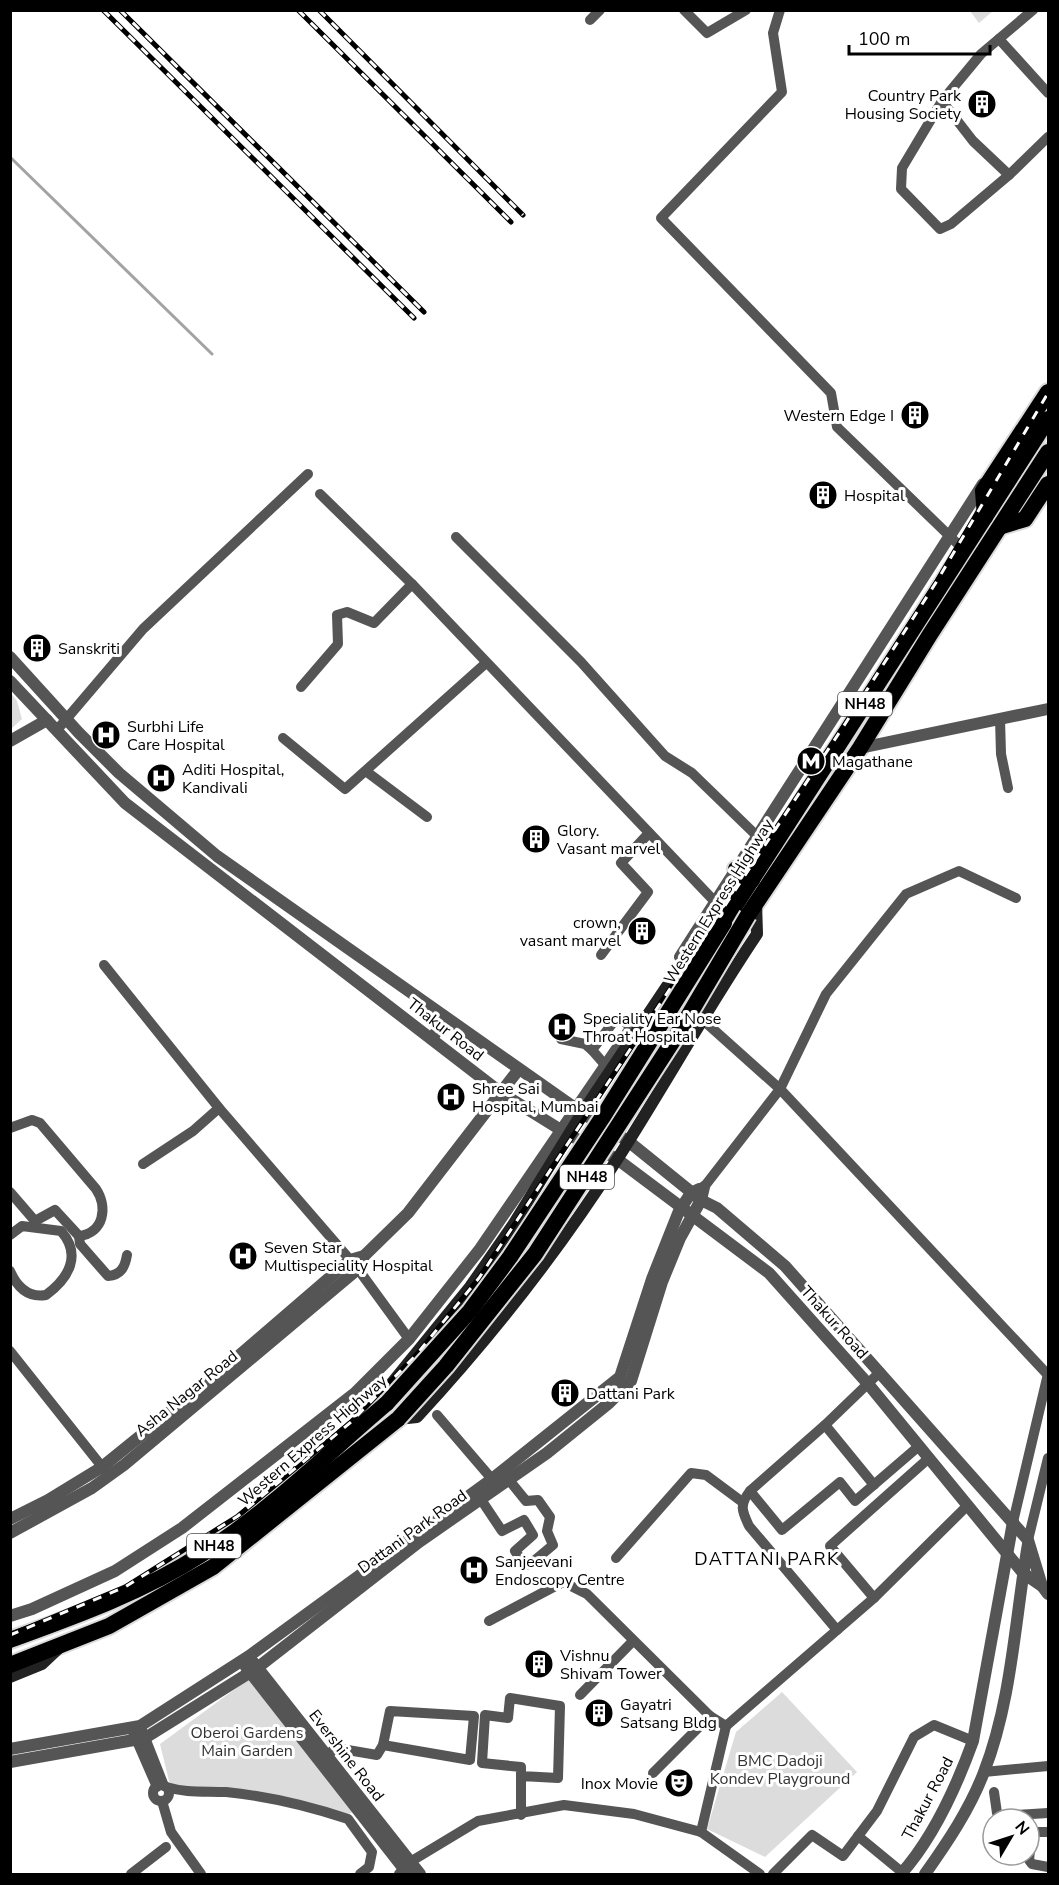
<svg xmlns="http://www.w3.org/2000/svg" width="1059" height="1885" font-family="'Nunito Sans',sans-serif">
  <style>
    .green { fill: #dcdcdc }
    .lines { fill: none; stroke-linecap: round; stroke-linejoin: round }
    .stream { stroke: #a3a3a3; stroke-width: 3 }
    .trunk-casing { stroke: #dbdbdb; stroke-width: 20 }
    .minor { stroke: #555; stroke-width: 10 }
    .tertiary { stroke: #555; stroke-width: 12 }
    .secondary { stroke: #222; stroke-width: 12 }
    .trunk { stroke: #000; stroke-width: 16 }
    .rail-casing { stroke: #000; stroke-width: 5 }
    .rail { stroke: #fff; stroke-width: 3; stroke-dasharray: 9; stroke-linecap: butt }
    .trunk-bridge-casing { stroke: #dbdbdb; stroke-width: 20; stroke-linecap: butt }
    .trunk-bridge { stroke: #000; stroke-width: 16 }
    .labels { text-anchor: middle; stroke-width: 6; stroke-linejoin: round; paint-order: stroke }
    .shield { fill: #fff; stroke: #4c4c4c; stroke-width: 1.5 }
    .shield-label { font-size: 15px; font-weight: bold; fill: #000 }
    .poi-label { font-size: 16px; fill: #000; stroke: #fff; text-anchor: start }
    .street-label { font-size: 16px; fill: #000; stroke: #fff }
    .park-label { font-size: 16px; fill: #333; stroke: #fff }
    .neighbourhood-label { font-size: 18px; letter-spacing: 1.5px; fill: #000; stroke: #fff }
  </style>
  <rect width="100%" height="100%" fill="#fff"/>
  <!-- green -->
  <g class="green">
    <polygon points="970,11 993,11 979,23"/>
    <polygon points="10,692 17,701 22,719 11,729"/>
    <polygon points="257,1673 364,1806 349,1814 218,1789 170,1785 160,1744"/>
    <polygon points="782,1692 857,1772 765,1857 707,1829 736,1732"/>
  </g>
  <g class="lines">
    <!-- stream -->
    <polyline class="stream" points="10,157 212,354"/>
    <!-- trunk casing -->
    <g class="trunk-casing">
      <g id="trunk">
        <polyline points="985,517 983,491 1048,392"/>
        <polyline points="1002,526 1025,519 1048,484"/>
        <polyline points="736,869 752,880"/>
        <polyline points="748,915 860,748 929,636 1048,452"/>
        <polyline points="724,923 1048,419"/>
        <path d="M10 1640C76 1616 143 1592 202 1554 269 1512 327 1454 387 1403"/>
        <polyline points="10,1665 109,1626 213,1567 398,1419"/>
      </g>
    </g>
    <!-- minor -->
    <g class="minor">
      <polyline points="684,10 707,33 746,10"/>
      <polyline points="780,10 773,33 782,92 661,218 831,393 837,427 964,550"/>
      <polyline points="1033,10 981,54 942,101 973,141 1009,175 1048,137"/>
      <polyline points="590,20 600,10"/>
      <polyline points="999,39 1048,93"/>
      <polyline points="942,101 902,168 901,189 940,229 951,224 1009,175"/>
      <polyline points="320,494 412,584 720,907"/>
      <polyline points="456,537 581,662 665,756 692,773 757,836"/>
      <polyline points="301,687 338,644 337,615 347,612 374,623 412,584"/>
      <polyline points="1000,719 1001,754 1008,788"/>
      <polyline points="57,730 143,629 308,474"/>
      <polyline points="283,738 345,789 486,663"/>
      <polyline points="367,772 427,817"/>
      <polyline points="601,955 648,892 621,863 649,833"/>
      <polyline points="104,965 219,1108 358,1269 409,1339"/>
      <polyline points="704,1021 780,1089 1048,1375"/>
      <polyline points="561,1039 585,1044 592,1050"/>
      <polyline points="606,1066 592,1050 615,1020 618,1018 632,1027"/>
      <path d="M10 1128 32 1120 40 1123 96 1189C108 1207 104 1233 79 1236L55 1210 35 1221 10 1192"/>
      <polyline points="143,1164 193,1131 219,1108"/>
      <polyline points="704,1187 780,1089 826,994 906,894 959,871 1016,898"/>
      <path d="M10 1235 22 1226 61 1231C82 1255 69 1278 46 1295 28 1298 17 1287 10 1271"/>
      <path d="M79 1236 80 1244 108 1276C121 1275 125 1267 127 1255"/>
      <polyline points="10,1351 107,1473"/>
      <polyline points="437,1415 497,1485"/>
      <polyline points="825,1425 874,1485"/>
      <polyline points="750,1491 782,1530 840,1482 855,1501 919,1446"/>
      <polyline points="482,1501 502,1531 524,1520 533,1535 515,1551 525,1565 529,1565 553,1545 547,1531 550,1517 538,1500 526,1501 509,1480"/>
      <polyline points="1013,1522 1048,1374"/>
      <polyline points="1028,1540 1048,1458"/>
      <polyline points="616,1558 691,1473 706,1475 741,1501"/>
      <polyline points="874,1598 830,1546 929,1458"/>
      <polyline points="489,1621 563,1582 587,1594 710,1716 726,1726 874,1598 967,1506"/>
      <path d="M837 1630 749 1526C742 1511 739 1505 750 1491L825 1425 880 1372"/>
      <polyline points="580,1695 633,1641"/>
      <polygon points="390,1711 474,1716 470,1760 383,1745"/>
      <polyline points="142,1730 164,1786"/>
      <polyline points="133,1732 157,1787"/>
      <polyline points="326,1756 336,1748 377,1755 383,1745"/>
      <polyline points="984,1772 1048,1766"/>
      <polyline points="653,1773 710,1716"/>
      <circle cx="161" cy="1793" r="8"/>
      <path d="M166 1787C186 1793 205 1791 226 1792 266 1796 309 1806 348 1819L372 1852 369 1867 360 1874"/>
      <polyline points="994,1792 997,1813 1000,1816 1048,1813"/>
      <polyline points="162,1801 171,1832 201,1874"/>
      <polyline points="521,1815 521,1767 482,1763 485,1715 508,1718 510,1698 560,1706 558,1778 521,1776"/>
      <polyline points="701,1832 726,1726"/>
      <polyline points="1048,1832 1032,1832 1029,1860 1032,1864 1048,1867"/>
      <polyline points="858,1836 903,1873"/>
      <polyline points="131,1874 166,1847"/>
      <polyline points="399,1874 410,1862 478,1821 564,1805 634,1814 701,1832 760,1874"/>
      <polyline points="773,1874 812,1835 843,1856 877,1811 914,1737 934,1725 973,1741"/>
    </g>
    <!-- tertiary -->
    <g class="tertiary">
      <polyline points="10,657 79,733 119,773 217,856 582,1113 628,1141 701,1200 717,1208 785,1266 1028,1540 1042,1586 1048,1594"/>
      <polyline points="10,681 125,803 500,1092 569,1135 617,1159 769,1273 869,1385 1023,1573 1042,1586"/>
      <polyline points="10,741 47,720"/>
      <polyline points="860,748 1048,709"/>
      <polyline points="680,957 983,484"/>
      <polyline points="432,1039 445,1017"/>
      <polyline points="10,1519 48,1500 102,1467 228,1365 350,1260 364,1256"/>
      <polyline points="10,1533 92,1488 124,1465 358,1269 364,1256 408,1213 519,1069"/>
      <polyline points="10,1616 32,1609 115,1571 182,1528 355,1393 409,1339 480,1249 638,1018"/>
      <polyline points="253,1662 420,1874"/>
      <polyline points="246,1667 408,1874"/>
      <polyline points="10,1749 140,1726 249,1656 492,1479 620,1377 652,1279 679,1211 691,1193 699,1189"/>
      <polyline points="10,1762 145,1738 257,1668 419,1542 547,1453 609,1403 631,1381 662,1282 680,1238 701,1200 704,1187"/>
      <path d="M901 1874C934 1837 956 1788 973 1741L1013 1522"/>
      <path d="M925 1874C947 1843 970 1809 984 1772 1012 1700 1015 1619 1028 1544"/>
    </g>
    <!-- secondary -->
    <g class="secondary">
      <polyline points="387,1403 387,1389 470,1287 513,1225 582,1113 726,898 744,891"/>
      <path d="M398 1419 417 1417C491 1337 559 1250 618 1158 665 1084 708 1007 757 934L756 902"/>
      <polyline points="10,1677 42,1664 59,1648"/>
    </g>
    <!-- trunk -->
    <use href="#trunk" class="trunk"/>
    <!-- rail casing -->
    <g class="rail-casing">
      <g id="rail">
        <polyline points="103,10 414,318"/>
        <polyline points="120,10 424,312"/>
        <polyline points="298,10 511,222"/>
        <polyline points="319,10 523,215"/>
        <polyline points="10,1635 125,1587 238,1516 351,1422 417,1354 479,1278 845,724 937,581 1048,393"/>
      </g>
    </g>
    <!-- rail -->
    <use href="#rail" class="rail"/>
    <!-- trunk-bridge casing -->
    <g class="trunk-bridge-casing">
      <g id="trunk-bridge">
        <polyline points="387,1403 470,1311 510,1257 604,1115 724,923"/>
        <polyline points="398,1419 446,1366 535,1254 680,1030 748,915"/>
      </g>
    </g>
    <!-- trunk-bridge -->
    <use href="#trunk-bridge" class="trunk-bridge"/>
  </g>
  <!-- icons -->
  <defs>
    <g id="building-disc" transform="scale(1.5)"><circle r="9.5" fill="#000" stroke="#fff"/><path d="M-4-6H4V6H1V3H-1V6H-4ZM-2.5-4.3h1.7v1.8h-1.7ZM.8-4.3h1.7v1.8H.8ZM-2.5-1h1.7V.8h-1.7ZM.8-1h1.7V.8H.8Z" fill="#fff"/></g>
    <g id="hospital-disc" transform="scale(1.5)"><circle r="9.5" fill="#000" stroke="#fff"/><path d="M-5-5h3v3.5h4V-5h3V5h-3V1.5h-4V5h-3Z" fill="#fff"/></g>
    <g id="metro-disc" transform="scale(1.5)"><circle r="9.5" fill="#000" stroke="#fff"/><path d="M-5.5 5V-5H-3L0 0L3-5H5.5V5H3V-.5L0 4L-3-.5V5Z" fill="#fff"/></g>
    <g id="theatre-disc" transform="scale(1.5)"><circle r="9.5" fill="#000" stroke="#fff"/><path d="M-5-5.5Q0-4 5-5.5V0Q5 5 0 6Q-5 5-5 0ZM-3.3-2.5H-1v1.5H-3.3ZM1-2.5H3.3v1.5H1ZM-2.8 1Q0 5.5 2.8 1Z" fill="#fff"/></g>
  </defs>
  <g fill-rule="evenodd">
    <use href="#building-disc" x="982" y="104"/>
    <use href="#building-disc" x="915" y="415"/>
    <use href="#building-disc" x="823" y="495"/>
    <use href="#building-disc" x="37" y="648"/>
    <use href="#hospital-disc" x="106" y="735"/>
    <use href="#metro-disc" x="811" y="761"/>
    <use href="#hospital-disc" x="161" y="778"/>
    <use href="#building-disc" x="536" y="839"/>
    <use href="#building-disc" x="642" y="931"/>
    <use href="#hospital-disc" x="562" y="1027"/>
    <use href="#hospital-disc" x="451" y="1097"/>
    <use href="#hospital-disc" x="243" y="1256"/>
    <use href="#building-disc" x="565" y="1393"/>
    <use href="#hospital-disc" x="474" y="1570"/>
    <use href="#building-disc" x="539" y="1664"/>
    <use href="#building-disc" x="599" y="1713"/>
    <use href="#theatre-disc" x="679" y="1783"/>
  </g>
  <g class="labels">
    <!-- shield labels -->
    <g class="shield">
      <rect x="838" y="692" width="54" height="24" rx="4.5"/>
      <rect x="560" y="1165" width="54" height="24" rx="4.5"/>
      <rect x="187" y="1534" width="54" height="24" rx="4.5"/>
    </g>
    <g class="shield-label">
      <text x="865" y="709">NH48</text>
      <text x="587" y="1182">NH48</text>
      <text x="214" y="1551">NH48</text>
    </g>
    <!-- poi labels -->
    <g class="poi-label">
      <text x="961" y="101" text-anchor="end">Country Park<tspan x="961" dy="18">Housing Society</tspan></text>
      <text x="894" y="421" text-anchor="end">Western Edge I</text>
      <text x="844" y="501">Hospital</text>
      <text x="58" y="654">Sanskriti</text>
      <text x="127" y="732">Surbhi Life<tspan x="127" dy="18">Care Hospital</tspan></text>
      <text x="832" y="767">Magathane</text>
      <text x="182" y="775">Aditi Hospital,<tspan x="182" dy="18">Kandivali</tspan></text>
      <text x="557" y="836">Glory.<tspan x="557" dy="18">Vasant marvel</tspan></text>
      <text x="621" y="928" text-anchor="end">crown,<tspan x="621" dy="18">vasant marvel</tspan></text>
      <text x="583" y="1024">Speciality Ear Nose<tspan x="583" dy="18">Throat Hospital</tspan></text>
      <text x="472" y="1094">Shree Sai<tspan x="472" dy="18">Hospital, Mumbai</tspan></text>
      <text x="264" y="1253">Seven Star<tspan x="264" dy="18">Multispeciality Hospital</tspan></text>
      <text x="586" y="1399">Dattani Park</text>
      <text x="495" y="1567">Sanjeevani<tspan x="495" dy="18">Endoscopy Centre</tspan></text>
      <text x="560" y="1661">Vishnu<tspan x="560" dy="18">Shivam Tower</tspan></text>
      <text x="620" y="1710">Gayatri<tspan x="620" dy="18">Satsang Bldg</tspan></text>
      <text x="658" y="1789" text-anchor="end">Inox Movie</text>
    </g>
    <!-- street labels -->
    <g class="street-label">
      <text transform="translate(718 901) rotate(-58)" y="6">Western Express Highway</text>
      <text transform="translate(446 1029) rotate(38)" y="6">Thakur Road</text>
      <text transform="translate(835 1322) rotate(48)" y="6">Thakur Road</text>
      <text transform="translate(186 1393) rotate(-39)" y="6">Asha Nagar Road</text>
      <text transform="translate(312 1440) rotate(-41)" y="6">Western Express Highway</text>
      <text transform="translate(412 1531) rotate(-36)" y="6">Dattani Park Road</text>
      <text transform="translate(347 1755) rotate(52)" y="6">Evershine Road</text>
      <text transform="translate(927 1798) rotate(-62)" y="6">Thakur Road</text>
    </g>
    <!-- park labels -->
    <g class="park-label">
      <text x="247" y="1738">Oberoi Gardens<tspan x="247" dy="18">Main Garden</tspan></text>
      <text x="780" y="1766">BMC Dadoji<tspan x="780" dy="18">Kondev Playground</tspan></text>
    </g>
    <!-- neighbourhood labels -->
    <g class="neighbourhood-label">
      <text x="767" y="1565">DATTANI PARK</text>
    </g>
  </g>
  <!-- border -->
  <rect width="1059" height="1885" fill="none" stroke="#000000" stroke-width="24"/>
  <!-- north arrow -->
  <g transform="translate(1011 1837) rotate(51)"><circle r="28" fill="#ffffff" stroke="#999999" stroke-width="1.5"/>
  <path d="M0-4.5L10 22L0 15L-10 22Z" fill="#000000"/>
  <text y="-9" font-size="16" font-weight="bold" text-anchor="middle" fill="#000000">N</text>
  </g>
  <!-- scale -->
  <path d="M849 45v9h141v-9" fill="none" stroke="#000000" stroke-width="3"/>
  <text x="858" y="45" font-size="18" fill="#000000" stroke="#ffffff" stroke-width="4.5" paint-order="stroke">100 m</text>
</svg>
